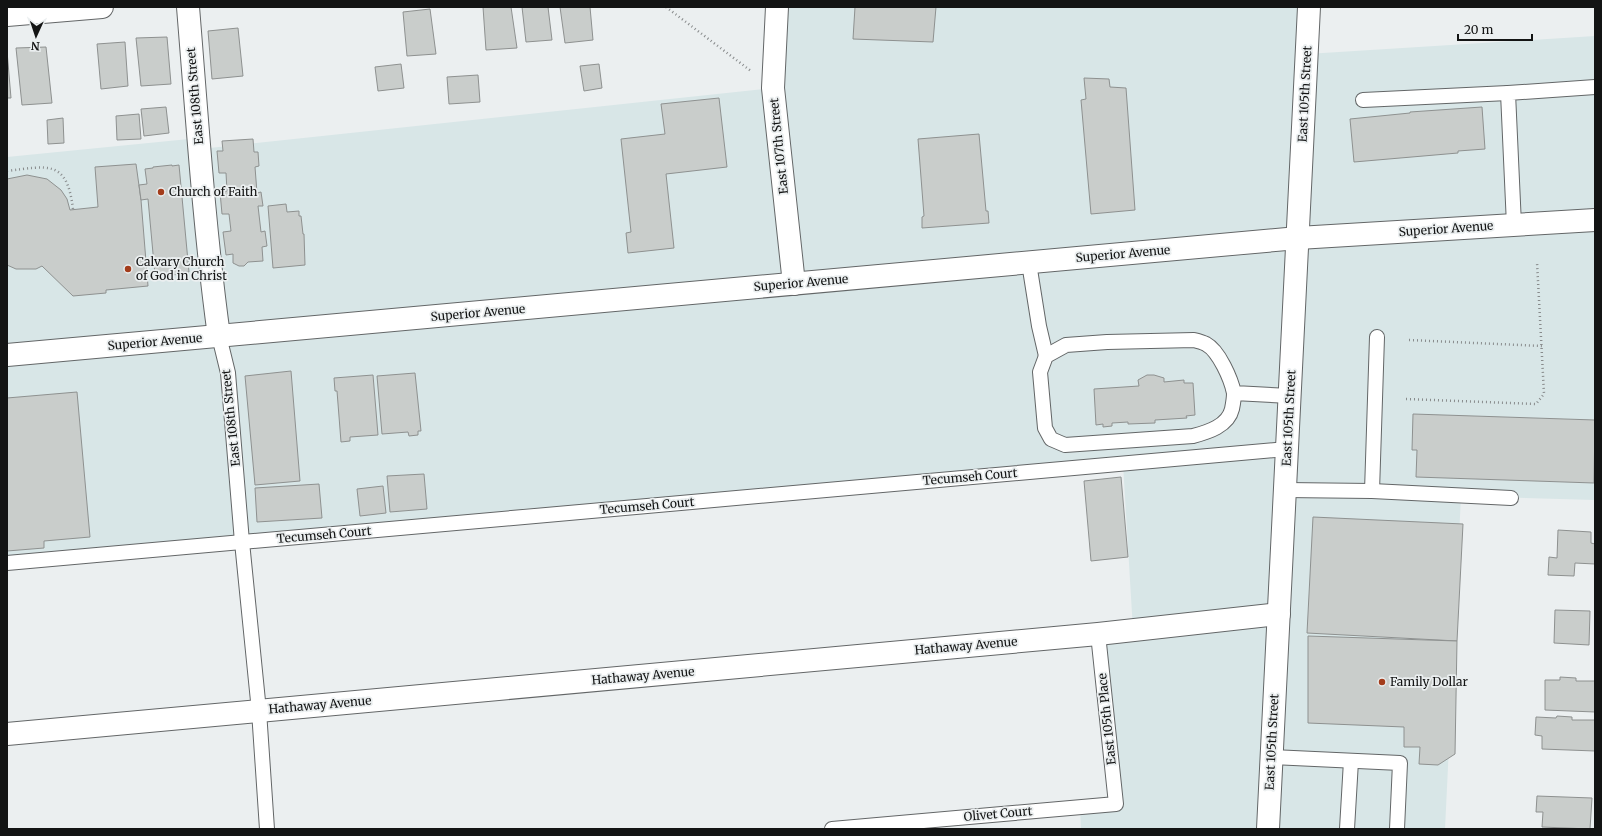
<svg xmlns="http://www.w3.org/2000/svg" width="1602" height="836" font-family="Merriweather,serif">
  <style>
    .built { fill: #d8e6e7 }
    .building { fill: #c9cdcb; stroke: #8e9190 }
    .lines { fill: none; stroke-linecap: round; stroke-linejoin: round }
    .lane-casing { stroke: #636667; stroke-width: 16 }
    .street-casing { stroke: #636667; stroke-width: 24 }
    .secondary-casing { stroke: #636667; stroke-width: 24 }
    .primary-casing { stroke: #636667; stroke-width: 24 }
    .path { stroke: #888b8c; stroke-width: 2.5; stroke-dasharray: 1 3; stroke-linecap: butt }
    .lane { stroke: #fff; stroke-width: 14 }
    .street { stroke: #fff; stroke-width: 22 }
    .secondary { stroke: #fff; stroke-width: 22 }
    .primary { stroke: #fff; stroke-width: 22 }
    .poi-dot { fill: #a33c1b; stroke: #ebeff0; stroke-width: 1.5 }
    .labels { text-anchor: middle; stroke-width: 3.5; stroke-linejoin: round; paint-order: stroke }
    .street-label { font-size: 12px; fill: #131414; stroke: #ebeff0 }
    .poi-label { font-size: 12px; fill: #131414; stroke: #ebeff0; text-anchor: start }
  </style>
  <rect width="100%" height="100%" fill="#ebeff0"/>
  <!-- built -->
  <polygon class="built" points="777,7 1309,7 1307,54 1595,36 1595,500 1461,496 1445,829 1081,829 1080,807 1116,804 1098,634 1133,630 1123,464 7,563 7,157 199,138 200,149 773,88"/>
  <!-- building -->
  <g class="building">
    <polygon points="483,7 511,7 517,48 486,50"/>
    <polygon points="522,7 548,7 552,40 526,42"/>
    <polygon points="560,7 590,7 593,40 565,43"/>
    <polygon points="855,7 936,7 933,42 853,39"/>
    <polygon points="430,9 436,54 407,56 403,12"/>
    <polygon points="238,28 243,76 212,79 208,31"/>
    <polygon points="167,37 171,84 141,86 136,38"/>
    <polygon points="125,42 128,86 101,89 97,44"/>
    <polygon points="46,47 52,103 22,105 16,48"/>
    <polygon points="7,51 11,98 7,98"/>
    <polygon points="401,64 404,88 378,91 375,67"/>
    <polygon points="599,64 602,88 584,91 580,66"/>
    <polygon points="478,75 480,102 449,104 447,77"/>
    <polygon points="1084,78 1109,79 1110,87 1126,88 1135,210 1091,214 1081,100 1086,99"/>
    <polygon points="719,98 727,167 666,174 674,248 628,253 626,233 631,232 621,139 665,134 661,104"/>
    <polygon points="166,107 169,133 144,136 141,109"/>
    <polygon points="1482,107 1485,149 1458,151 1458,153 1354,162 1350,119 1410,113 1410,112"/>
    <polygon points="139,114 141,139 117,140 116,116"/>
    <polygon points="63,118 64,143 48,144 47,120"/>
    <polygon points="979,134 986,211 988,211 989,223 922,228 922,217 924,216 918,139"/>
    <polygon points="253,139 254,152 258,152 259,166 255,167 257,193 261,192 263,206 258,206 261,232 265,231 267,246 262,247 263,261 248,262 244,266 239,266 233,263 233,254 226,255 223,232 231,231 229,214 222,214 220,192 227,191 226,173 219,173 217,151 223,151 222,141"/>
    <polygon points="136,164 141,200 148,286 106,290 106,293 73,296 42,266 36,269 16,269 7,265 7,179 27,175 47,179 61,190 67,199 70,210 98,207 95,167"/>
    <polygon points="172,165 172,166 179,165 189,272 183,272 183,274 160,276 160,274 155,275 148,199 141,200 139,185 147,184 145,169 153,168 153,167"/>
    <polygon points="286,204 287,212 299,211 299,216 301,216 303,234 304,234 305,265 273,268 268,206"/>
    <polygon points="291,371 300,481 255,485 245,376"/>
    <polygon points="415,373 421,431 418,431 418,435 409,436 408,432 382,434 377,376"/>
    <polygon points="373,375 378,435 350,437 350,441 341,442 337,391 335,391 334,378"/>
    <polygon points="1147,375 1154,375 1164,378 1164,382 1184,380 1184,383 1193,383 1195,415 1186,416 1187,418 1155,420 1155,423 1128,424 1128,422 1112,423 1112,426 1103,427 1103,424 1096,425 1094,389 1139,386 1138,380"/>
    <polygon points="77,392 90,537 44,541 44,548 7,551 7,398"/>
    <polygon points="1413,414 1595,420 1594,483 1416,477 1417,450 1412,450"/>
    <polygon points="424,474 427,509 390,512 387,476"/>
    <polygon points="1121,477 1128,557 1091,561 1084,481"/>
    <polygon points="319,484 322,518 257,522 255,488"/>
    <polygon points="383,486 386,513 360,516 357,489"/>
    <polygon points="1313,517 1463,524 1457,641 1307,633"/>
    <polygon points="1558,530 1591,532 1591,543 1595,544 1595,564 1575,563 1574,576 1548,575 1549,557 1557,558"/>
    <polygon points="1555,610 1590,611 1589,645 1554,643"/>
    <polygon points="1308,636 1457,641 1455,754 1438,765 1419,764 1420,747 1404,747 1404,727 1308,723"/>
    <polygon points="1560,677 1576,678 1576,681 1595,681 1595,712 1545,710 1545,680 1560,680"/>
    <polygon points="1557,716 1572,717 1572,720 1595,720 1595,751 1542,749 1542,736 1535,735 1536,717 1556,718"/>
    <polygon points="1537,796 1592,798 1590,829 1542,827 1543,812 1536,812"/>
  </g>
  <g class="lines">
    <!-- lane casing -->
    <g class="lane-casing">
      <g id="lane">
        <polyline points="1363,100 1508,93"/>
        <polyline points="1514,225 1508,93 1595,87"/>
        <polyline points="1029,263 1039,326 1046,356"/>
        <polyline points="219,336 228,373 242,542 259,711 267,829"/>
        <path d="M1234 393C1234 398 1233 404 1232 409 1228 426 1208 432 1193 436L1065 445 1051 439 1045 428 1040 372 1046 356 1066 345 1107 342 1194 340C1198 341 1202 342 1206 344 1219 351 1231 379 1234 393L1290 396"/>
        <polyline points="1285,490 1372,491 1511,498"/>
        <polyline points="1372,491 1377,337"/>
        <polyline points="7,563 1287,449"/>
        <polyline points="1272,757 1400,763 1397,829"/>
        <polyline points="832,829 1116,804 1098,634"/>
        <polyline points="1347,829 1351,761"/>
      </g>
    </g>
    <!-- street casing -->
    <g class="street-casing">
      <g id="street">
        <path d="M188 7C197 117 204 227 219 336"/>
        <polyline points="777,7 773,88 794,284"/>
        <polyline points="7,15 102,7"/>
        <polyline points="7,734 1098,634 1279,614"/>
      </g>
    </g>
    <!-- secondary casing -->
    <g class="secondary-casing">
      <polyline id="secondary" points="1268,829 1309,7"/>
    </g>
    <!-- primary casing -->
    <g class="primary-casing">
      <polyline id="primary" points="7,355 1298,238 1595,220"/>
    </g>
    <!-- path -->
    <g class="path">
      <polyline points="666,7 751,71"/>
      <path d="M7 171C48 166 67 159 73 209"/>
      <polyline points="1409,340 1542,346"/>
      <polyline points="1406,399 1536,404 1544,394 1537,262"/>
    </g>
    <!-- lane -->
    <use href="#lane" class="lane"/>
    <!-- street -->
    <use href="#street" class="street"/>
    <!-- secondary -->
    <use href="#secondary" class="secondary"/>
    <!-- primary -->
    <use href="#primary" class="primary"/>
  </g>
  <!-- markers -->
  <g class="poi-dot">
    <circle cx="161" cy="192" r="4"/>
    <circle cx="128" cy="269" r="4"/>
    <circle cx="1382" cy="682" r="4"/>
  </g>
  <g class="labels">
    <!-- street labels -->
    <g class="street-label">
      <text transform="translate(1305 94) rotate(-87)" y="4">East 105th Street</text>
      <text transform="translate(195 96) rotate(-95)" y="4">East 108th Street</text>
      <text transform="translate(779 146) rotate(-96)" y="4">East 107th Street</text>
      <text transform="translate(1446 229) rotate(-4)" y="4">Superior Avenue</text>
      <text transform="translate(1123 254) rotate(-5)" y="4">Superior Avenue</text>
      <text transform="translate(801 283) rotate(-5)" y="4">Superior Avenue</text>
      <text transform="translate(478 313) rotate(-5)" y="4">Superior Avenue</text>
      <text transform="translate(155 342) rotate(-5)" y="4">Superior Avenue</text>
      <text transform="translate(231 418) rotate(-96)" y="4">East 108th Street</text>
      <text transform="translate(1289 418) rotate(-87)" y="4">East 105th Street</text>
      <text transform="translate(970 477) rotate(-5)" y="4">Tecumseh Court</text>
      <text transform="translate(647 506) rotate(-5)" y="4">Tecumseh Court</text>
      <text transform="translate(324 535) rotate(-5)" y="4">Tecumseh Court</text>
      <text transform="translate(966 646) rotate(-5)" y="4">Hathaway Avenue</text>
      <text transform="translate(643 676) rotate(-5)" y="4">Hathaway Avenue</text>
      <text transform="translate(320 705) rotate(-5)" y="4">Hathaway Avenue</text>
      <text transform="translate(1107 719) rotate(-96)" y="4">East 105th Place</text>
      <text transform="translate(1272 742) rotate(-87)" y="4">East 105th Street</text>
      <text transform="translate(998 814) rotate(-5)" y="4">Olivet Court</text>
    </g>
    <!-- poi labels -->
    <g class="poi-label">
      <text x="169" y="196">Church of Faith</text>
      <text x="136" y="266">Calvary Church<tspan x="136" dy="14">of God in Christ</tspan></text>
      <text x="1390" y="686">Family Dollar</text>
    </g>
  </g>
  <!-- border -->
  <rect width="1602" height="836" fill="none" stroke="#131414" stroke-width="16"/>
  <!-- north arrow -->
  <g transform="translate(36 36) rotate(183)" stroke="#ebeff0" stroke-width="3" paint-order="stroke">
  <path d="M0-3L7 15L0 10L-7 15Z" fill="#131414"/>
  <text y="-6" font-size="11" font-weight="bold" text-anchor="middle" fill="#131414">N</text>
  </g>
  <!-- scale -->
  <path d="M1458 34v6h74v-6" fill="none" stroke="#131414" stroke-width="2"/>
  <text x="1464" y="34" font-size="12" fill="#131414" stroke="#ebeff0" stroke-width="3" paint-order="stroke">20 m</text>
</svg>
